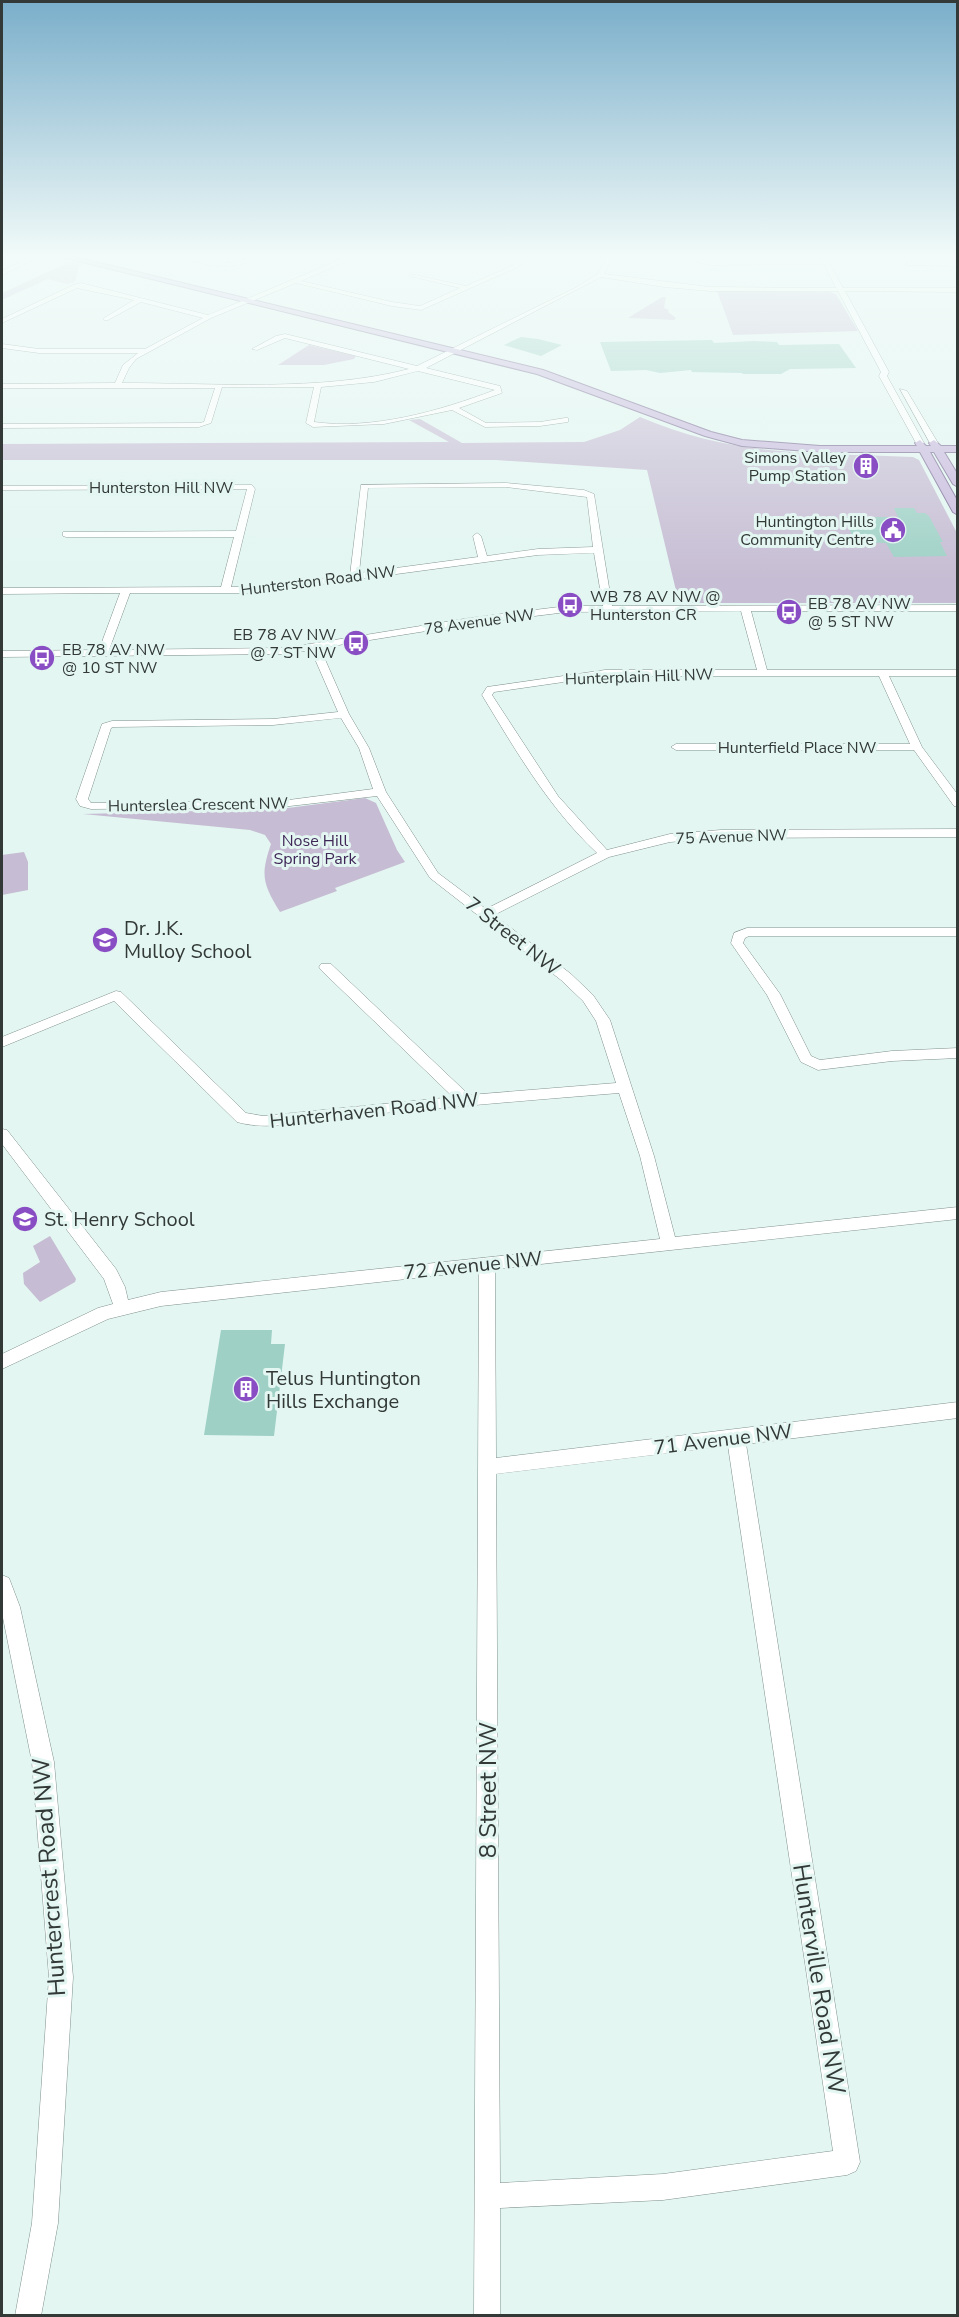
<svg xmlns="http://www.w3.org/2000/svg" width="959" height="2317" font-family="'Nunito Sans',sans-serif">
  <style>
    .green { fill: #c6bcd3 }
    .building { fill: #9ed0c5 }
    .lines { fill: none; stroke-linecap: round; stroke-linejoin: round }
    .minor-casing { stroke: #80918d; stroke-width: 1 }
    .major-casing { stroke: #7c6d94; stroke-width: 2 }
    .minor { fill: #fff; fill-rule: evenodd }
    .major { fill: #c8b8dd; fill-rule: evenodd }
    .labels { text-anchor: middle; stroke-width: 6; stroke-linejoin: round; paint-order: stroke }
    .far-poi-label { font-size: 16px; fill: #323937; stroke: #e3f6f1; text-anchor: end }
    .far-street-label { font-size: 16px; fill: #323937; stroke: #e3f6f1 }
    .far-park-label { font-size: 16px; fill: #3f2757; stroke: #e3f6f1 }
    .poi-label { font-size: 20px; fill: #323937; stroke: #e3f6f1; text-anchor: start }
    .street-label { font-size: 20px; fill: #323937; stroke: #e3f6f1 }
    .near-street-label { font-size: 24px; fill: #323937; stroke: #e3f6f1 }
  </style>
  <rect width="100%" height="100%" fill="#e3f6f1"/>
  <!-- green -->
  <g class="green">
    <polygon points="72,261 84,264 79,266 75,282 67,284 48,279 2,300 2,293"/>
    <polygon points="717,291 830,292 836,294 858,331 733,335"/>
    <polygon points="662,297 666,297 664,308 669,310 668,312 676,318 674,320 628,318"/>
    <polygon points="309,345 356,356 354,359 324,365 278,365"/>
    <path d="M640 417C735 458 813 452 913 457L919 460 957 533V603H679L647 470 496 460H2V444L449 442 409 420 420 419 462 443 584 442 620 430Z"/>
    <path d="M365 798 376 803 397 850 405 862 335 888 337 891 280 912C263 884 260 876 271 844L265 835 250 830 83 814 280 809Z"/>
    <polygon points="24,852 28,862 28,890 2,895 2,855"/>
    <polygon points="50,1236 76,1279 75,1282 40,1302 24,1284 23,1273 40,1262 33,1246"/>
  </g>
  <!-- building -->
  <g class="building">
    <polygon points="521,337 538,339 562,345 541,356 504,345"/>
    <polygon points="712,340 714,343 754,341 777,342 779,345 839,344 856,368 790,369 781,374 743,374 742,373 692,372 691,370 660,373 646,370 611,371 600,342"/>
    <polygon points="894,508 914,508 917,513 925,513 929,516 943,542 940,542 947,556 894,557 886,543 855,542 844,517 898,517"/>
    <polygon points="221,1330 272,1330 271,1344 285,1344 274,1436 204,1435"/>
  </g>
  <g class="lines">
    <!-- minor casing -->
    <g class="minor-casing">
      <g id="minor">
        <polygon points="31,257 39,257 2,275 2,271"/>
        <path d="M184 257 229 263 259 257C237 270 207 268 184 257Z"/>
        <path d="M347 257H356L301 281 392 302 420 306 460 288 410 276V274L466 286 514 265 521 257H528L518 267 421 310 392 306 296 283 211 318 136 359 129 368 122 383C214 383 320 392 409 369L285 338 257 350 252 349 276 336 285 334 417 366 575 288 598 274 607 257H613L604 274 710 287 836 288 824 264 711 265 695 262 692 257 711 261 822 260 820 257H826L843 288H958V292L845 291 889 372 887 376 924 443 920 445 916 443 879 376 881 372 838 291H710L664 287 601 277 426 368 500 386 502 393 459 408 486 423 540 422 565 418H568V422L540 426 485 427 452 410 384 424 313 427 306 423 314 387H222L211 423 199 427 2 428V424L199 423 204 422 215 388H2V384L115 383 123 365 138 353H39L2 348V344L39 349H145L203 318 141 302 108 320H104V318L134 300 77 288 4 322 2 323V319L73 285 81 283 208 315ZM418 371 495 390C439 411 374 430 314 422L321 387 374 382Z"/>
        <polygon points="908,262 958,262 958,266 906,265"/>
        <polygon points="900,389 907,391 938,443 937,445 930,443"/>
        <path d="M506 483 584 490 594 494 612 606 958 605V611H751L767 670H958V676H889L922 747 958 795V807L954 806 914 750H676L671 747 676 744H910L879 676H605L494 692 492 695 558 796 607 850 670 834 721 830 958 829V837L721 838 670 842 609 857 494 915 571 974 593 995 610 1020 654 1156 675 1237 958 1207V1219L495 1269 496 1458 958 1402V1418L746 1444 860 2162 856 2171 847 2175 663 2200 500 2208V2316H474L479 1271 161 1306 108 1319 2 1369V1354L98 1308 113 1304 104 1279 2 1144V1129L7 1130 116 1269 125 1287 128 1300 161 1292 660 1239 640 1156 619 1093C530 1100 440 1108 350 1116 314 1119 272 1132 237 1122L114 1001 2 1047V1037L116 991 121 992 246 1113 263 1116 453 1097 321 970 319 967 321 964H331L469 1095 616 1083 596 1021 583 1001 561 980 430 878 377 796 281 807 91 809 80 806 76 799 102 724 112 721 273 719 338 712 311 650 285 654 2 657V651L99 650 120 593 2 594V588L221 587 234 537H66L63 536V532L236 531 247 489 2 490V486L252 485 255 489 231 587H255L350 575 361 485ZM506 487 587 497 593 547 538 549 487 556 481 536 477 533 473 536 478 557 359 573 368 488ZM594 553 603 606H567L470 618 285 648 109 650 130 593H255L538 555ZM741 611 757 670H605L487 687 482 695C516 751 549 808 597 853L486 909 438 873 386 792 369 748 349 714 320 648 470 624 567 612ZM341 718 359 748 373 789 281 801 91 803 88 799 111 728 113 727 273 725ZM728 1446 833 2151 663 2174 500 2183 496 1474Z"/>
        <polygon points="747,928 958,928 958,936 749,936 745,938 743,943 780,994 811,1056 820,1060 892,1051 958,1048 958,1058 892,1061 818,1070 801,1062 767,995 731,943 734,933"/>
        <polygon points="2,1575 9,1578 20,1607 54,1762 73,1977 58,2223 41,2316 15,2316 32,2223 49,1977 32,1762 2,1613"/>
      </g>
    </g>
    <!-- major casing -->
    <g class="major-casing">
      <polygon id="major" points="62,257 75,257 543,370 711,432 742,440 820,446 917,446 915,443 920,440 926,446 931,446 929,443 934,440 941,446 958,446 958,452 944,452 958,475 958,487 953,484 934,452 930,452 958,502 958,515 953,512 920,452 820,452 742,446 705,436 537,374"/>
    </g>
    <!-- minor -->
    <use href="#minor" class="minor"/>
    <!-- major -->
    <use href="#major" class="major"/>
  </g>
  <!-- sky -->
  <linearGradient id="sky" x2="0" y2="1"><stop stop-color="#7aaeca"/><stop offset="0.44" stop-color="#f2fbf9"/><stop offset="1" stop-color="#f2fbf9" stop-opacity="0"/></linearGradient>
  <rect width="959" height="582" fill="url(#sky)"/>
  <!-- icons -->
  <defs>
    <g id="building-disc" transform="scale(1.35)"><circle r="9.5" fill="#8a4ec4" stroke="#e3f6f1"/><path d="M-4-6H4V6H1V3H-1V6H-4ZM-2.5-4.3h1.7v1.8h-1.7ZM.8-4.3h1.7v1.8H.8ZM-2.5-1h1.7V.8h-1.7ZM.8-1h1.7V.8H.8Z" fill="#fff"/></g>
    <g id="civic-disc" transform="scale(1.35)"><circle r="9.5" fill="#8a4ec4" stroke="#e3f6f1"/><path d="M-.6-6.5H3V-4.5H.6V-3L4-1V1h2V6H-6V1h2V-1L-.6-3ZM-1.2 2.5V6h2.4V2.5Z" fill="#fff"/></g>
    <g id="bus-disc" transform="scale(1.35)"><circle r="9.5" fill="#8a4ec4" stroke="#e3f6f1"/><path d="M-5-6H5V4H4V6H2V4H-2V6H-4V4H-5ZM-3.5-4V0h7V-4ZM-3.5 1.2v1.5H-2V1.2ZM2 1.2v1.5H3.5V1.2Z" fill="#fff"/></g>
    <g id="school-disc" transform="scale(1.35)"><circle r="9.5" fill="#8a4ec4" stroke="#e3f6f1"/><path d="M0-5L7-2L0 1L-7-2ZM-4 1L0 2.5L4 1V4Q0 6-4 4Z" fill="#fff"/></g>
  </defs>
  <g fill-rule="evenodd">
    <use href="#building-disc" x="866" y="466"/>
    <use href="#civic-disc" x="893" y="530"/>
    <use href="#bus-disc" x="570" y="605"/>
    <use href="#bus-disc" x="789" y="612"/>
    <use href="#bus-disc" x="356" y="643"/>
    <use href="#bus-disc" x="42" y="658"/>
    <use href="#school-disc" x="105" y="940"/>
    <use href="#school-disc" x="25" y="1219"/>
    <use href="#building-disc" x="246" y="1389"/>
  </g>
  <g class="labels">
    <!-- far-poi labels -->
    <g class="far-poi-label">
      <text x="846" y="463">Simons Valley<tspan x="846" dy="18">Pump Station</tspan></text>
      <text x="874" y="527">Huntington Hills<tspan x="874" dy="18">Community Centre</tspan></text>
      <text x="590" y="602" text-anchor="start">WB 78 AV NW @<tspan x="590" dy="18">Hunterston CR</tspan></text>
      <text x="808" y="609" text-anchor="start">EB 78 AV NW<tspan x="808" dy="18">@ 5 ST NW</tspan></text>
      <text x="336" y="640">EB 78 AV NW<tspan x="336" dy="18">@ 7 ST NW</tspan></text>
      <text x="62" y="655" text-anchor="start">EB 78 AV NW<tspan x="62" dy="18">@ 10 ST NW</tspan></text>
    </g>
    <!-- far-street labels -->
    <g class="far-street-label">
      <text x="161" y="493">Hunterston Hill NW</text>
      <text transform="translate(318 580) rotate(-7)" y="6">Hunterston Road NW</text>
      <text transform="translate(479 621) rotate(-8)" y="6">78 Avenue NW</text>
      <text transform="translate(639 676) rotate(-2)" y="6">Hunterplain Hill NW</text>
      <text x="797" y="753">Hunterfield Place NW</text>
      <text transform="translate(198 804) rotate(-1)" y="6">Hunterslea Crescent NW</text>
      <text transform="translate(731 836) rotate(-2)" y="6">75 Avenue NW</text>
    </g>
    <!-- far-park labels -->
    <g class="far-park-label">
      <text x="315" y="846">Nose Hill<tspan x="315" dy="18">Spring Park</tspan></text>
    </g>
    <!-- poi labels -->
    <g class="poi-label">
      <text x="124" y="935">Dr. J.K.<tspan x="124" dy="23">Mulloy School</tspan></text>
      <text x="44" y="1226">St. Henry School</text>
      <text x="266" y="1385">Telus Huntington<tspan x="266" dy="23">Hills Exchange</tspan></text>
    </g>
    <!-- street labels -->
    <g class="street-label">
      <text transform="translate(513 936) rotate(38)" y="7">7 Street NW</text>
      <text transform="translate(374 1110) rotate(-6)" y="7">Hunterhaven Road NW</text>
      <text transform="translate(473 1265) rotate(-6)" y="7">72 Avenue NW</text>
      <text transform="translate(723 1439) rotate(-7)" y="7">71 Avenue NW</text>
    </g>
    <!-- near-street labels -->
    <g class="near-street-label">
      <text transform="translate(488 1790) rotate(-90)" y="8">8 Street NW</text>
      <text transform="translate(49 1877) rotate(-94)" y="8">Huntercrest Road NW</text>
      <text transform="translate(819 1979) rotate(81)" y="8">Hunterville Road NW</text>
    </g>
  </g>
  <!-- border -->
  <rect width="959" height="2317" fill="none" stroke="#323937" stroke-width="6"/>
</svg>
